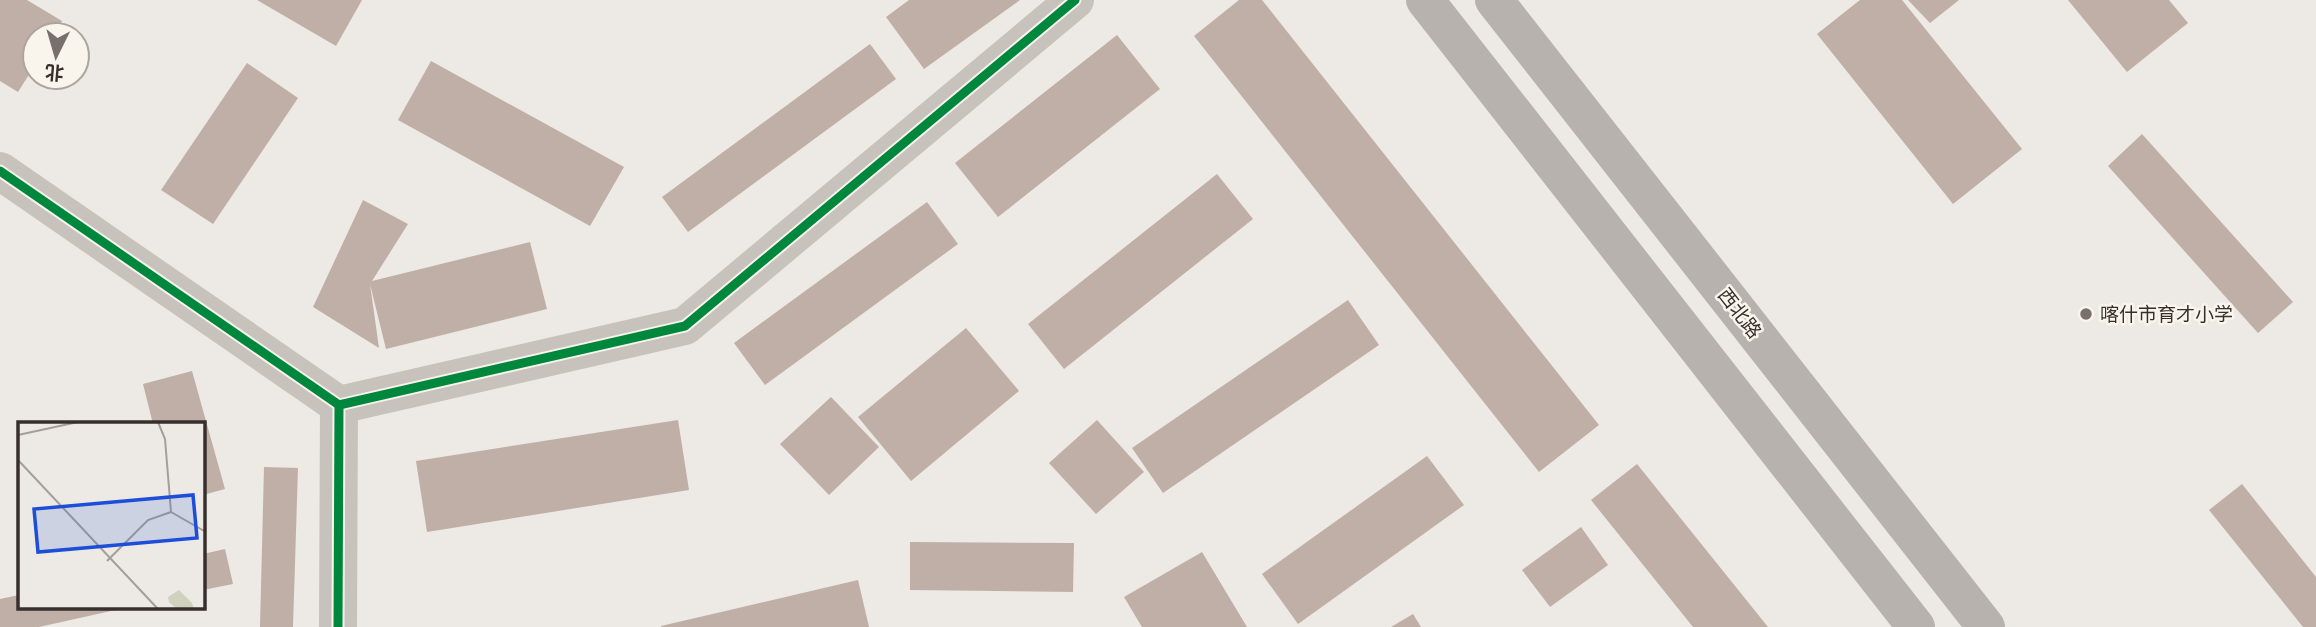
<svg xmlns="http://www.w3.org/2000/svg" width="2316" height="627" font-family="'PT Sans Narrow','Noto Sans SC',sans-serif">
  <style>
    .building { fill: #c0afa7 }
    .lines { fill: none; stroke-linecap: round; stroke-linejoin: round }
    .street { stroke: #c7c2bc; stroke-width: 38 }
    .secondary { stroke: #b7b2ad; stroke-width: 38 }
    .cycleway-casing { stroke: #f9f4ec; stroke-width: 13 }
    .cycleway { stroke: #00873e; stroke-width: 9 }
    .poi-dot { fill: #77706c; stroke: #f9f4ec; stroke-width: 2.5 }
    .labels { text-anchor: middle; stroke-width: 5; stroke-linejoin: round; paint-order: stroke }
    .street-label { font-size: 19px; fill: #372f2b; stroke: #f9f4ec }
    .poi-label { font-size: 19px; fill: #372f2b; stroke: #f9f4ec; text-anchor: start }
    .inset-road { fill: none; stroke: #a49f9a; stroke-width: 2 }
    .view { fill: #1d4ed8; fill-opacity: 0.15; stroke: #1d4ed8; stroke-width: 3.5 }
    .inset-edge { fill: none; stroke: #372f2b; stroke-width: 3.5 }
  </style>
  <rect width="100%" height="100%" fill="#ede9e4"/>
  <!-- building -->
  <g class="building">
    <polygon points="0,0 27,0 62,21 53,35 35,35 35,65 18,92 0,81"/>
    <polygon points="257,0 362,0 336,46"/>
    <polygon points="909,0 1020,0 924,69 886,17"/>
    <polygon points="1239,0 1262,0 1599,425 1539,472 1194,36"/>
    <polygon points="1860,0 1902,0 2022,149 1953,204 1817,34"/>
    <polygon points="1908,0 1959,0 1930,23"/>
    <polygon points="2068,0 2169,0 2188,23 2127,72"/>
    <polygon points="1117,35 1160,89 998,217 955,163"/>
    <polygon points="870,44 896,79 688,232 662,197"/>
    <polygon points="431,61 624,167 590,226 398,120"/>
    <polygon points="247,63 298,98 213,224 161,190"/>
    <polygon points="2142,134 2293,302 2258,333 2108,166"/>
    <polygon points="1217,174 1253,219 1064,369 1028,324"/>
    <polygon points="363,200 408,224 372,281 530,242 547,309 386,349 370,284 379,348 313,307"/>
    <polygon points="927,202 958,244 765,385 734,343"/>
    <polygon points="1348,300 1379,345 1163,493 1132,448"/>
    <polygon points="966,328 1019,391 911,481 858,417"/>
    <polygon points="192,371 225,489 203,495 203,424 153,424 143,384"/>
    <polygon points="831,397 879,447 829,495 780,444"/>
    <polygon points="678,420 689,490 427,532 416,461"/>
    <polygon points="1097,420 1144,472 1096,514 1049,463"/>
    <polygon points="1427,456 1464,505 1298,624 1262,574"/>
    <polygon points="1637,464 1768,627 1693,627 1591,500"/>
    <polygon points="264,467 298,468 293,627 260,627"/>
    <polygon points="2242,484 2316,577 2316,627 2303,627 2209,510"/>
    <polygon points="1581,527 1608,565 1550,607 1522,570"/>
    <polygon points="910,542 1074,543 1073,592 910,590"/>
    <polygon points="225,549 233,584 203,590 203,554"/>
    <polygon points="1202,552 1247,627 1142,627 1124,597"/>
    <polygon points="858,580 869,627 661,627 661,626"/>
    <polygon points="19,595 19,608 120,609 39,627 0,627 0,599"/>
    <polygon points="1413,614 1421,627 1391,627"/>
  </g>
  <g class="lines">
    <!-- street -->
    <g class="street">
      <polyline points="0,171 339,405"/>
      <polyline points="338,627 339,405 685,326 1075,0"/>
    </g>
    <!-- secondary -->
    <g class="secondary">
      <polyline points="1425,0 1916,627"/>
      <polyline points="1494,0 1986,627"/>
    </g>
    <!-- cycleway casing -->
    <g class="cycleway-casing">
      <g id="cycleway">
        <polyline points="0,171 339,405"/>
        <polyline points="338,627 339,405 685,326 1075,0"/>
      </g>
    </g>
    <!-- cycleway -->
    <use href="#cycleway" class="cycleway"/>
  </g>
  <!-- markers -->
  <circle class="poi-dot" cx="2086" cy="314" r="7"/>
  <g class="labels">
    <!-- street labels -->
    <g class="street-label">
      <text transform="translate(1740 313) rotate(52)" y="7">西北路</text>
    </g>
    <!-- poi labels -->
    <g class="poi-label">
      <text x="2100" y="321">喀什市育才小学</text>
    </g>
  </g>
  <!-- overview -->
  <g transform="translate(18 422)">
    <rect width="187" height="187" fill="#ede9e4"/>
    <path d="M161 168 174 181 176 187H159L151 180 150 175Z" fill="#ced2bf"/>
    <path class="inset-road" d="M0 13 60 0M0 38 140 187M153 90 188 110M89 139 130 98 153 90 147 17 140 0"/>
    <path class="view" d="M175 73 179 116 20 130 16 87Z"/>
    <rect width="187" height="187" class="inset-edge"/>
  </g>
  <!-- north arrow -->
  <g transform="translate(56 56) rotate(185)"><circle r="33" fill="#f9f4ec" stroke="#aba59f" stroke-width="2"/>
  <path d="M0-5L12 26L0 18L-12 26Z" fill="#77706c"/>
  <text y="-10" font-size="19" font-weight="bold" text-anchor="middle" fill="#372f2b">北</text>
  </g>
</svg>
